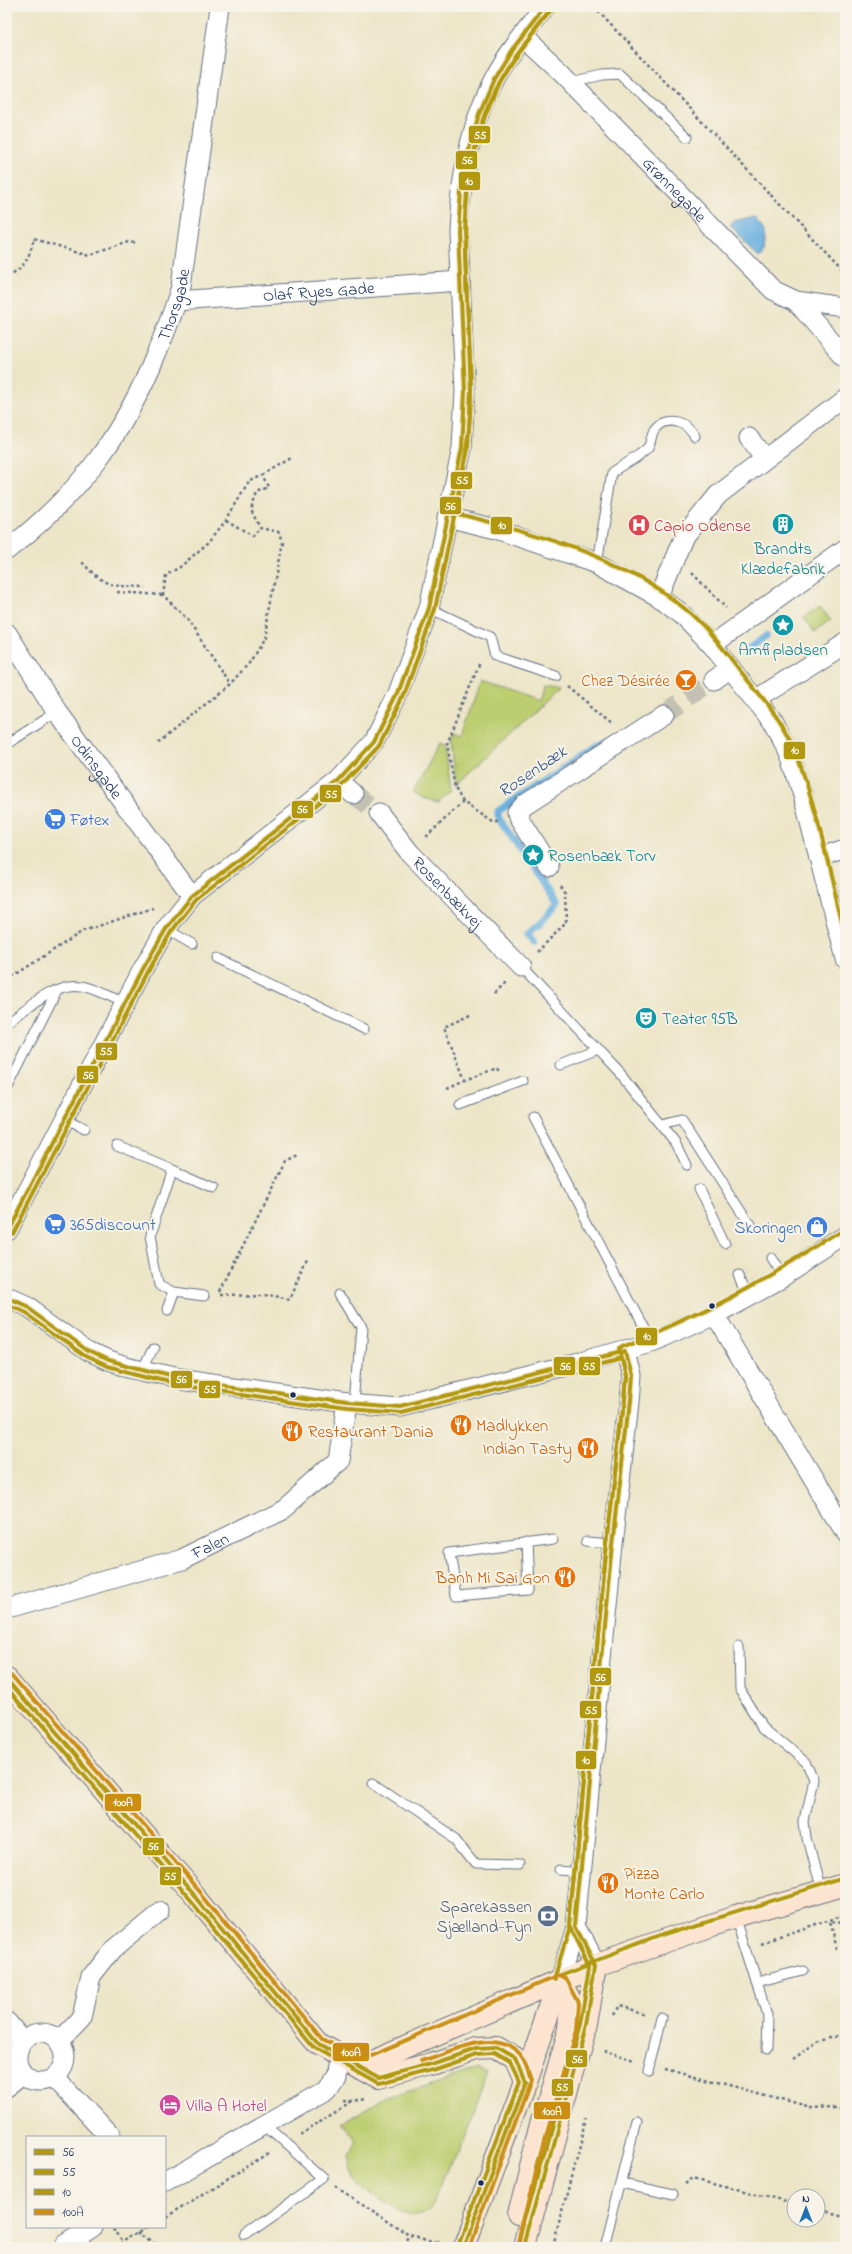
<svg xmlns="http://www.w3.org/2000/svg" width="852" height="2254" font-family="'Indie Flower',sans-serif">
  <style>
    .green { fill: #bdce71; stroke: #6c7e68 }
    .water { fill: #69b0e0; stroke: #42709f }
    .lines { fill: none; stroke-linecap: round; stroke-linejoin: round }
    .stream { stroke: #69b0e0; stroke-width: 7 }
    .street-tunnel { stroke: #c2c1b2; stroke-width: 19; stroke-dasharray: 19 10; stroke-linecap: butt }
    .lane-casing { stroke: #646f83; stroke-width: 11 }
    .street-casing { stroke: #646f83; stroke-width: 21 }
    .secondary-casing { stroke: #646f83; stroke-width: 24 }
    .path { stroke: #646f83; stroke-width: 2.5; stroke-dasharray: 3 3; stroke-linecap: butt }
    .lane { stroke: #fff; stroke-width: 9 }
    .street { stroke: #fff; stroke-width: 19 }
    .secondary { stroke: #fde4d0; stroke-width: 22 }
    .bus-1-casing { stroke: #f7f3e8; stroke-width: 7 }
    .bus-2-casing { stroke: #f7f3e8; stroke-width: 7 }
    .bus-3-casing { stroke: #f7f3e8; stroke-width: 7 }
    .bus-4-casing { stroke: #f7f3e8; stroke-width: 7 }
    .bus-1 { stroke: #b1980e; stroke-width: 4 }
    .bus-2 { stroke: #b1980e; stroke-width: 4 }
    .bus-3 { stroke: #b1980e; stroke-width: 4 }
    .bus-4 { stroke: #cb8e13; stroke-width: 4 }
    .bus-dot { fill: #1b2f5e; stroke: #f7f3e8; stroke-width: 1.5 }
    .labels { text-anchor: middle; stroke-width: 4; stroke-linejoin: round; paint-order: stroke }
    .street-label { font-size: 17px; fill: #1b2f5e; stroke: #f7f3e8 }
    .health-label { font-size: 17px; fill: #be3a42; stroke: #f7f3e8; text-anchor: start }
    .culture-label { font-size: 17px; fill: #0d838f; stroke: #f7f3e8 }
    .food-label { font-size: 17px; fill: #c56008; stroke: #f7f3e8; text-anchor: end }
    .shop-label { font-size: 17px; fill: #366cbe; stroke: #f7f3e8; text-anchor: start }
    .service-label { font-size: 17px; fill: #4e5e75; stroke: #f7f3e8; text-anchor: end }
    .hotel-label { font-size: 17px; fill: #b23c85; stroke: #f7f3e8; text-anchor: start }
    .water-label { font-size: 18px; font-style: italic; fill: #325685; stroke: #f7f3e8 }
    .line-badge { stroke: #f7f3e8; stroke-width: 1.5 }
    .badge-label { font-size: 11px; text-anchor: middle; font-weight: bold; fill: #fff }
  </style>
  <rect width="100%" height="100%" fill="#f7f3e8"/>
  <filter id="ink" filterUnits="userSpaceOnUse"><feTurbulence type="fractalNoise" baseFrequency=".025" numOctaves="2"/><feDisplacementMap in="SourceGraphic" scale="8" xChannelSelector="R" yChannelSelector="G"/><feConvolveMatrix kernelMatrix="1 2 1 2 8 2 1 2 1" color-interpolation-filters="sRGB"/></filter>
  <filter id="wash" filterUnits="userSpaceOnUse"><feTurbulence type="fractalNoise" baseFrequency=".012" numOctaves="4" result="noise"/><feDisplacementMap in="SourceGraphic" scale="16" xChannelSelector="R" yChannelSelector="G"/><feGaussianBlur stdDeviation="0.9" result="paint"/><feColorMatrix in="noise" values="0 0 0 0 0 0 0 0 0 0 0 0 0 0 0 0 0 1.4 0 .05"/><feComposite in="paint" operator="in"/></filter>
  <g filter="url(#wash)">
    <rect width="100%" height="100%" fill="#ece5c7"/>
    <!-- green -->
    <g class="green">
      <polygon points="820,606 831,621 815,633 804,617"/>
      <polygon points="480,681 538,701 543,685 559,688 456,785 451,741 454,733 462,736"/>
      <polygon points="440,743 445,745 451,790 439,802 423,798 413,792"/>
      <path d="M477 2068 487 2072 436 2202C431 2207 426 2212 418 2213 401 2216 356 2183 349 2168 348 2164 347 2159 346 2156L354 2142 339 2126 387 2099Z"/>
    </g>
    <!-- water -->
    <polygon class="water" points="757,218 766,230 764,247 758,254 730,227 735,223"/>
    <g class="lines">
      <!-- stream -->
      <g class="stream">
        <polyline points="749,648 766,636"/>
        <polyline points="540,924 539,923 557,905 498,817 498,811 600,743 613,739"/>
        <polyline points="534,942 527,934 539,923"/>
      </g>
    </g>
  </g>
  <g filter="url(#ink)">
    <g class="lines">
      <!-- street-tunnel -->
      <g class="street-tunnel">
        <polyline points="664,715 714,680"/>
        <polyline points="353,794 379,813"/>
      </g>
      <!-- lane casing -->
      <g class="lane-casing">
        <g id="lane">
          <polyline points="570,82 602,75 620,74 687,137"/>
          <path d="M597 563 612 473C621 466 642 456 648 448 651 443 651 435 654 430 665 414 687 422 695 436"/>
          <polyline points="429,608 490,637 495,656 556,676"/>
          <polyline points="7,744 57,712"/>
          <polyline points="166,929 192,944"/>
          <polyline points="218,958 364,1029"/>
          <polyline points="521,967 620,1073 676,1143 687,1165"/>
          <path d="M7 1023C28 1008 55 981 82 986 96 988 112 998 125 1003"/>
          <polyline points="561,1065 598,1050"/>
          <polyline points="7,1089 57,990"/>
          <polyline points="460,1105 523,1081"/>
          <polyline points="533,1117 651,1342"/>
          <polyline points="64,1120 84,1130"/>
          <polyline points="662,1125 682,1120 751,1227"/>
          <polyline points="117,1146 172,1169 150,1236 159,1284 174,1292 204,1296"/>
          <polyline points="172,1169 214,1188"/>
          <polyline points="699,1189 725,1244"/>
          <polyline points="770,1258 782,1277"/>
          <polyline points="740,1275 749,1295"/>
          <polyline points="340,1293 361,1327 355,1403"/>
          <polyline points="167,1311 174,1292"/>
          <polyline points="142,1371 153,1347"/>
          <polyline points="588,1541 613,1543"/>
          <polyline points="526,1542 528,1590 456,1596 449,1553 553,1539"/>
          <polyline points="739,1647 740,1688 764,1727 806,1762 814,1781 805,1821 807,1838 821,1892"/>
          <polyline points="373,1783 456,1839 476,1864 520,1865"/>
          <polyline points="561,1869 582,1871"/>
          <polyline points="736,1917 767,2014 766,2050"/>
          <polyline points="757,1983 803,1971"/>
          <polyline points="649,2071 662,2018"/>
          <polyline points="622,2183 673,2194"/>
          <polyline points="244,2235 324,2179 264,2126"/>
          <polyline points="605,2247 637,2122"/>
        </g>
      </g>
      <!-- street casing -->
      <g class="street-casing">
        <g id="street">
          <path id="s1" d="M523 37 561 72 773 290 796 301 845 308"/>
          <path id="s2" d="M177 301 460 281"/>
          <polyline points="796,301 845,358"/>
          <polyline points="749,438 765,459"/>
          <polyline points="447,517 496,529 597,563 659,597 681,613 712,645 773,722 790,755 803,795 845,959"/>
          <path id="s3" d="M7 550C79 494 123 436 157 352 166 330 175 309 181 286L220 7"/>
          <polyline points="659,597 683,538 718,495 845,398"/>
          <path id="s4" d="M7 633 57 712 192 896"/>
          <polyline points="712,645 845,549"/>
          <polyline points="714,680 731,668"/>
          <polyline points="755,700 845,643"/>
          <polyline points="338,781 353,794"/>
          <path id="s5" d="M379 813 410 853 521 967"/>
          <polyline points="819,858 842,850"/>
          <polyline points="549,867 518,817 517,813 524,805 664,715"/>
          <path d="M7 1229 144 967 166 929 192 896 338 781 374 742 397 696 429 608 462 448 465 391 458 230C460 182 471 122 494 79 507 53 528 30 545 7"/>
          <polyline points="7,1298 27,1307 89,1352 108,1361 126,1367 178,1379 347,1403 400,1407 574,1364 651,1342 714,1314 782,1277 845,1236"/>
          <polyline points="714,1314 845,1532"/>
          <path id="s6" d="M7 1609 182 1559 284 1509 338 1461 347 1403"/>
          <polyline points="576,1927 596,1965"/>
          <polyline points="560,1981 576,1927 613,1543 629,1402 631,1376 625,1351"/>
          <polyline points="7,2022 23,2041"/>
          <circle cx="41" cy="2057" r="24"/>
          <polyline points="59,2041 82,2017 91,1977 113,1949 160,1910"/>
          <polyline points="54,2077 110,2137"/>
          <polyline points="7,2087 23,2074"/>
          <polyline points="165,2182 327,2089 336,2076 338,2056"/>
          <polyline points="62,2247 93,2227"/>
        </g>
      </g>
      <!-- secondary casing -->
      <g class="secondary-casing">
        <g id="secondary">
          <polyline points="7,1677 196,1896 318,2044 378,2078 431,2064 476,2049 496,2048 515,2059 525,2082"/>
          <polyline points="347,2058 372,2061 596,1965 736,1917 845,1885"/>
          <polyline points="519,2216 537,2141 570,2029 572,2003 560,1981"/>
          <polyline points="463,2247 525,2082 560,1981"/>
          <polyline points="525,2247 571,2075 586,2025 596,1965"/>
        </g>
      </g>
      <!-- path -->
      <g class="path">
        <polyline points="594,7 845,274"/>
        <path d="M7 275C24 271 30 255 34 239L90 255 129 242 137 243"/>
        <polyline points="263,475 294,457"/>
        <polyline points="226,520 253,536 260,528"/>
        <path d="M82 562C105 588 113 586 146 587"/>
        <polyline points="692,573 726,608"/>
        <polyline points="117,592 163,595"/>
        <polyline points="567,686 613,724"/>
        <polyline points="158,743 230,684 250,662 264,638 282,542 279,532 260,528 251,510 257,493 269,488 263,475 249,482 226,520 209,542 180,567 166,575 163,595 187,619 230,684"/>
        <polyline points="463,802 455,788 447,744 480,662"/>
        <polyline points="426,837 463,802 493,822 498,822"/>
        <polyline points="537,952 566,923 565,892 560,885"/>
        <polyline points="7,980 83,931 153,908"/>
        <polyline points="494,994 506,982"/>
        <polyline points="470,1015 444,1027 465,1080 497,1068 499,1072"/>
        <polyline points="447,1088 465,1080"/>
        <polyline points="220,1292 285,1161 299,1154"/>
        <polyline points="221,1295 262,1294 290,1299 309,1259"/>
        <polyline points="762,1943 845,1915"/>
        <polyline points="837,1949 830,1922 845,1923"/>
        <polyline points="612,2016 617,2006 646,2014"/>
        <polyline points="604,2050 604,2052 635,2061"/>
        <polyline points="793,2059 817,2042 845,2034"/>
        <polyline points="665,2069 811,2108 836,2107 845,2109"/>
        <polyline points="345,2100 353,2101 368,2099"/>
        <polyline points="299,2134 353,2101"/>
        <polyline points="686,2184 694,2178 794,2204"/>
        <polyline points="336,2188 410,2237 438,2243"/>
        <polyline points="818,2210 845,2217"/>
        <polyline points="165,2217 269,2153"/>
        <polyline points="115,2227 124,2242"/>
        <polyline points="140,2232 159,2247"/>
        <polyline points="116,2247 149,2227"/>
        <polyline points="404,2247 410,2237"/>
        <polyline points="436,2247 439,2241"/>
        <polyline points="553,2247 586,2118"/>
      </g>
      <!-- lane -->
      <use href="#lane" class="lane"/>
      <!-- street -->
      <use href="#street" class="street"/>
      <!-- secondary -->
      <use href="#secondary" class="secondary"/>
      <!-- bus-1 casing -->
      <g class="bus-1-casing">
        <g id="bus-1">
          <polyline points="7,1229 144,967 166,929 192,896 338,781 374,742 397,696 429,608 462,448 465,391 458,230 461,192 468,153 479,114 494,79 511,51 545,7"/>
          <polyline points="7,1298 27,1307 89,1352 108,1361 178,1379 347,1403 400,1407 625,1351 631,1376 629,1402 613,1543 576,1927 596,1965 586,2025 525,2247"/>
          <polyline points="7,1677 196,1896 318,2044 378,2078 431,2064 476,2049 496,2048 515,2059 525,2082 463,2247"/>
        </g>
      </g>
      <!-- bus-2 casing -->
      <g class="bus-2-casing">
        <g id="bus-2">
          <polyline points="12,1232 149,970 171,932 196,900 342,785 379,746 403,698 435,609 468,449 471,391 464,230 467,193 474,154 485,116 499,82 516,54 550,11"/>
          <polyline points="7,1305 24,1312 86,1357 107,1367 177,1385 347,1409 401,1413 621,1358 625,1376 623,1401 607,1542 570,1926 590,1966 580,2024 519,2245"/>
          <polyline points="7,1686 191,1900 314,2048 378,2084 433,2070 477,2055 495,2054 510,2063 519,2082 457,2245"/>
        </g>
      </g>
      <!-- bus-3 casing -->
      <g class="bus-3-casing">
        <g id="bus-3">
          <path d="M550 11C528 39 506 65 491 98 450 195 470 290 471 390 471 432 463 472 454 513 533 532 620 556 684 608 708 627 727 654 746 678 765 702 785 725 796 753 818 810 830 875 845 935"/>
          <polyline points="558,1975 663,1935 843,1879"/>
          <path d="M554 1979 570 1926 607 1542 623 1401 625 1376 619 1349 622 1346C701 1316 771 1276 842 1231"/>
        </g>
      </g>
      <!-- bus-4 casing -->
      <g class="bus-4-casing">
        <g id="bus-4">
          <path d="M12 1673 201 1892 322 2039C338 2049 352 2054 371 2055L558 1975 565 1977 578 2002 576 2030 543 2143 518 2247"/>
          <path d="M421 2061C450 2052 494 2027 520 2055 526 2062 528 2072 531 2080L469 2247"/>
        </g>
      </g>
      <!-- bus-1 -->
      <use href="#bus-1" class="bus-1"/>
      <!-- bus-2 -->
      <use href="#bus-2" class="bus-2"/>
      <!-- bus-3 -->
      <use href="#bus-3" class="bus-3"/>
      <!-- bus-4 -->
      <use href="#bus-4" class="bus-4"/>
    </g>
  </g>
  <!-- icons -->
  <defs>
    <g id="building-disc" transform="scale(1.15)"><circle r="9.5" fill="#0f9aa8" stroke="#f7f3e8"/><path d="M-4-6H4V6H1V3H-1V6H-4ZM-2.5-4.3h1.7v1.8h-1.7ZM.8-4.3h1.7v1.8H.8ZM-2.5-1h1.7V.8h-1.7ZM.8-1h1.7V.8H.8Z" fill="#fff"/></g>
    <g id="hospital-disc" transform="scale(1.15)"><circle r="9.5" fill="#e0444e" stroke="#f7f3e8"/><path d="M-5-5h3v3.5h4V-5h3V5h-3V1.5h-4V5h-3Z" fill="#fff"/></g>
    <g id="sight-disc" transform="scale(1.15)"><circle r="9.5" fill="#0f9aa8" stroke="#f7f3e8"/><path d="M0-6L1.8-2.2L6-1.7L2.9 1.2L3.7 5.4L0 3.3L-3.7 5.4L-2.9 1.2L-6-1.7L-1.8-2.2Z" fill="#fff"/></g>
    <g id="bar-disc" transform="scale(1.15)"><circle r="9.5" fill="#e8710a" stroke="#f7f3e8"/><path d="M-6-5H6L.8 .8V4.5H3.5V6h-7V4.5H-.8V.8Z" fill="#fff"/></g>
    <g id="supermarket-disc" transform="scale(1.15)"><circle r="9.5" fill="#3f7fe0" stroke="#f7f3e8"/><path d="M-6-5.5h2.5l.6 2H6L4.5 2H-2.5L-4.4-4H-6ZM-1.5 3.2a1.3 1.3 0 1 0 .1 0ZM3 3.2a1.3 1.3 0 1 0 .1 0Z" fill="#fff"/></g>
    <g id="theatre-disc" transform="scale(1.15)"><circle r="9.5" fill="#0f9aa8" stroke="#f7f3e8"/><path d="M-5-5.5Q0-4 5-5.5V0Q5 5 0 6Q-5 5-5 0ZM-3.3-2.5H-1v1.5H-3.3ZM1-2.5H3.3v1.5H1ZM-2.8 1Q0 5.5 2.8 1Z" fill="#fff"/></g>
    <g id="shop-disc" transform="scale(1.15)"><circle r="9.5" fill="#3f7fe0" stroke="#f7f3e8"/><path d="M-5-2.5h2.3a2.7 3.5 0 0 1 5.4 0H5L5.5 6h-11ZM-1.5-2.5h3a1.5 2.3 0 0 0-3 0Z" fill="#fff"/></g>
    <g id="restaurant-disc" transform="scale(1.15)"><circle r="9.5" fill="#e8710a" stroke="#f7f3e8"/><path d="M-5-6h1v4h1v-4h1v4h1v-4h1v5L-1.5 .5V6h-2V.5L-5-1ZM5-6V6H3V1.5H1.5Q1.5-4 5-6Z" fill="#fff"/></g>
    <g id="bank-disc" transform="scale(1.15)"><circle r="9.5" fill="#5c6f8a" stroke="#f7f3e8"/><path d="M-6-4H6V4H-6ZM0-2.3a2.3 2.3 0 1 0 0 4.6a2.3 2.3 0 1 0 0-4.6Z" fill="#fff"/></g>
    <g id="hotel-disc" transform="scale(1.15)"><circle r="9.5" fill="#d1479c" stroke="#f7f3e8"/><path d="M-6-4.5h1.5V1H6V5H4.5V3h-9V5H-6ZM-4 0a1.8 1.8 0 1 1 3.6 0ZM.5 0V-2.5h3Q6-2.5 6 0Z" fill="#fff"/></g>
  </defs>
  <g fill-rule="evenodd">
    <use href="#building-disc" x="783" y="524"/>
    <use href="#hospital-disc" x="639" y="525"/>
    <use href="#sight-disc" x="783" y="625"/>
    <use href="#bar-disc" x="686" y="680"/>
    <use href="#supermarket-disc" x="55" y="819"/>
    <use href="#sight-disc" x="533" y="855"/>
    <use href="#theatre-disc" x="646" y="1018"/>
    <use href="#supermarket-disc" x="55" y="1224"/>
    <use href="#shop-disc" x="817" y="1227"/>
    <use href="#restaurant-disc" x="461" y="1425"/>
    <use href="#restaurant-disc" x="292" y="1431"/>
    <use href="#restaurant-disc" x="588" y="1448"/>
    <use href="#restaurant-disc" x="565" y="1577"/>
    <use href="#restaurant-disc" x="608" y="1883"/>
    <use href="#bank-disc" x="548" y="1916"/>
    <use href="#hotel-disc" x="170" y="2105"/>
  </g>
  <!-- markers -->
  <g class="bus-dot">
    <circle cx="712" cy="1306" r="3.5"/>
    <circle cx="293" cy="1395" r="3.5"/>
    <circle cx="481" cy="2183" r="3.5"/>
  </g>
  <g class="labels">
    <!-- street labels -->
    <g class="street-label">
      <text dy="6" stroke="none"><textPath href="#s1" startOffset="215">Grønnegade</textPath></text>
      <text dy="6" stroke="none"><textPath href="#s2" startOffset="142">Olaf Ryes Gade</textPath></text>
      <text dy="6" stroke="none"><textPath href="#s3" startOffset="302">Thorsgade</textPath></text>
      <text dy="6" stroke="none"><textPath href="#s4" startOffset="161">Odinsgade</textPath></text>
      <text dy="6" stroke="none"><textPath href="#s5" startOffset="105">Rosenbækvej</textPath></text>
      <text dy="6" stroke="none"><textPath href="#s6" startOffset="213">Falen</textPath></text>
    </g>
    <!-- health labels -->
    <g class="health-label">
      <text x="654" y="531">Capio Odense</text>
    </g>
    <!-- culture labels -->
    <g class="culture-label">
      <text x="783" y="554">Brandts<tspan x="783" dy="20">Klædefabrik</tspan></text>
      <text x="783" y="655">Amfipladsen</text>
      <text x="548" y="861" text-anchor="start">Rosenbæk Torv</text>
      <text x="662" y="1024" text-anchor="start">Teater 95B</text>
    </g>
    <!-- food labels -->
    <g class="food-label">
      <text x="670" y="686">Chez Désirée</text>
      <text x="476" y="1431" text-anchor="start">Madlykken</text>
      <text x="308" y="1437" text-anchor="start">Restaurant Dania</text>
      <text x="572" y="1454">Indian Tasty</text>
      <text x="550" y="1583">Banh Mi Sai Gon</text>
      <text x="624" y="1879" text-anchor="start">Pizza<tspan x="624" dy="20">Monte Carlo</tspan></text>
    </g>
    <!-- shop labels -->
    <g class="shop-label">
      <text x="70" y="825">Føtex</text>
      <text x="70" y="1230">365discount</text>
      <text x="802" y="1233" text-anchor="end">Skoringen</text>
    </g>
    <!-- service labels -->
    <g class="service-label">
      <text x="532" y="1912">Sparekassen<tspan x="532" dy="20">Sjælland-Fyn</tspan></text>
    </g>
    <!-- hotel labels -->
    <g class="hotel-label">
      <text x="186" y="2111">Villa A Hotel</text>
    </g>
    <!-- water labels -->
    <g class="water-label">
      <text transform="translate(532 771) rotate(-34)" y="6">Rosenbæk</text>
    </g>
  </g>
  <g class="line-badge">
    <rect x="468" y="125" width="23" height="19" rx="4" fill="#b1980e"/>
    <rect x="455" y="150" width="23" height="20" rx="4" fill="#b1980e"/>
    <rect x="458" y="171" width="23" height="20" rx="4" fill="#b1980e"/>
    <rect x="450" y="471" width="23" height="19" rx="4" fill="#b1980e"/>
    <rect x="439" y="496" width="23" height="19" rx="4" fill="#b1980e"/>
    <rect x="490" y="516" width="23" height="19" rx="4" fill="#b1980e"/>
    <rect x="783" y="741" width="23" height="19" rx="4" fill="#b1980e"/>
    <rect x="319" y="784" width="23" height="19" rx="4" fill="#b1980e"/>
    <rect x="291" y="800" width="23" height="19" rx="4" fill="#b1980e"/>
    <rect x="95" y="1042" width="23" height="19" rx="4" fill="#b1980e"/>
    <rect x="76" y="1065" width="23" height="19" rx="4" fill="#b1980e"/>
    <rect x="635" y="1327" width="23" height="19" rx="4" fill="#b1980e"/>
    <rect x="578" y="1356" width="23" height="20" rx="4" fill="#b1980e"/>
    <rect x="553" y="1356" width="23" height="20" rx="4" fill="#b1980e"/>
    <rect x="170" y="1370" width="23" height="19" rx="4" fill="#b1980e"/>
    <rect x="198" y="1380" width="23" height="19" rx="4" fill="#b1980e"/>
    <rect x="589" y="1667" width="23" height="19" rx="4" fill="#b1980e"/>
    <rect x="579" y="1700" width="23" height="19" rx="4" fill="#b1980e"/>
    <rect x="575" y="1750" width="22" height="20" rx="4" fill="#b1980e"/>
    <rect x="104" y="1793" width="38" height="19" rx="4" fill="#cb8e13"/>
    <rect x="142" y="1837" width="23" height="19" rx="4" fill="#b1980e"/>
    <rect x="159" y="1866" width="23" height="20" rx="4" fill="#b1980e"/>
    <rect x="332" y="2042" width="38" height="20" rx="4" fill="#cb8e13"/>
    <rect x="565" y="2049" width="23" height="19" rx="4" fill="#b1980e"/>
    <rect x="551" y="2078" width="23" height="19" rx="4" fill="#b1980e"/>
    <rect x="533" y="2101" width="38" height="19" rx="4" fill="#cb8e13"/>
  </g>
  <g class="badge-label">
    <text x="480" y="139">55</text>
    <text x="467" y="164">56</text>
    <text x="469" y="185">10</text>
    <text x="462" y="484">55</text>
    <text x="450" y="510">56</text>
    <text x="502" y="529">10</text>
    <text x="795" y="754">10</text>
    <text x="331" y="798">55</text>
    <text x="302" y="813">56</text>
    <text x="106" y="1055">55</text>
    <text x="88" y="1079">56</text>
    <text x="647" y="1340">10</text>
    <text x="589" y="1370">55</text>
    <text x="565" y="1370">56</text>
    <text x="181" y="1383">56</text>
    <text x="210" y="1393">55</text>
    <text x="600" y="1681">56</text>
    <text x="591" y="1714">55</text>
    <text x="586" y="1764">10</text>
    <text x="123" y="1806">100A</text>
    <text x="153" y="1850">56</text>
    <text x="170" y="1880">55</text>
    <text x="351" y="2056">100A</text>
    <text x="577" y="2063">56</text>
    <text x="562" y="2091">55</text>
    <text x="552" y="2115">100A</text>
  </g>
  <!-- margin -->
  <rect width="852" height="2254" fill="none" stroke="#f7f3e8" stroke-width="24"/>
  <!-- legend -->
  <rect x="26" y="2136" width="140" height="92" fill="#f7f3e8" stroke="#9fa5b1"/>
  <rect x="34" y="2149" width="20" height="6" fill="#b1980e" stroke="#9fa5b1"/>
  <text x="62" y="2156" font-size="12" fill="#1b2f5e">56</text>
  <rect x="34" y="2169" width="20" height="6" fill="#b1980e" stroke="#9fa5b1"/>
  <text x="62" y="2176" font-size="12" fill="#1b2f5e">55</text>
  <rect x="34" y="2189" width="20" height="6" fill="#b1980e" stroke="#9fa5b1"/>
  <text x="62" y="2196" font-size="12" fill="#1b2f5e">10</text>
  <rect x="34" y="2209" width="20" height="6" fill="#cb8e13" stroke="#9fa5b1"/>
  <text x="62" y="2216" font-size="12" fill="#1b2f5e">100A</text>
  <!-- north arrow -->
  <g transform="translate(806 2208)"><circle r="19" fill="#f7f3e8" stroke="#9fa5b1"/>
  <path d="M0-3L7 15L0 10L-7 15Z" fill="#1f6fb2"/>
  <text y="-6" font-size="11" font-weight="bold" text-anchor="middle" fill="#1b2f5e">N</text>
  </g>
</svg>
